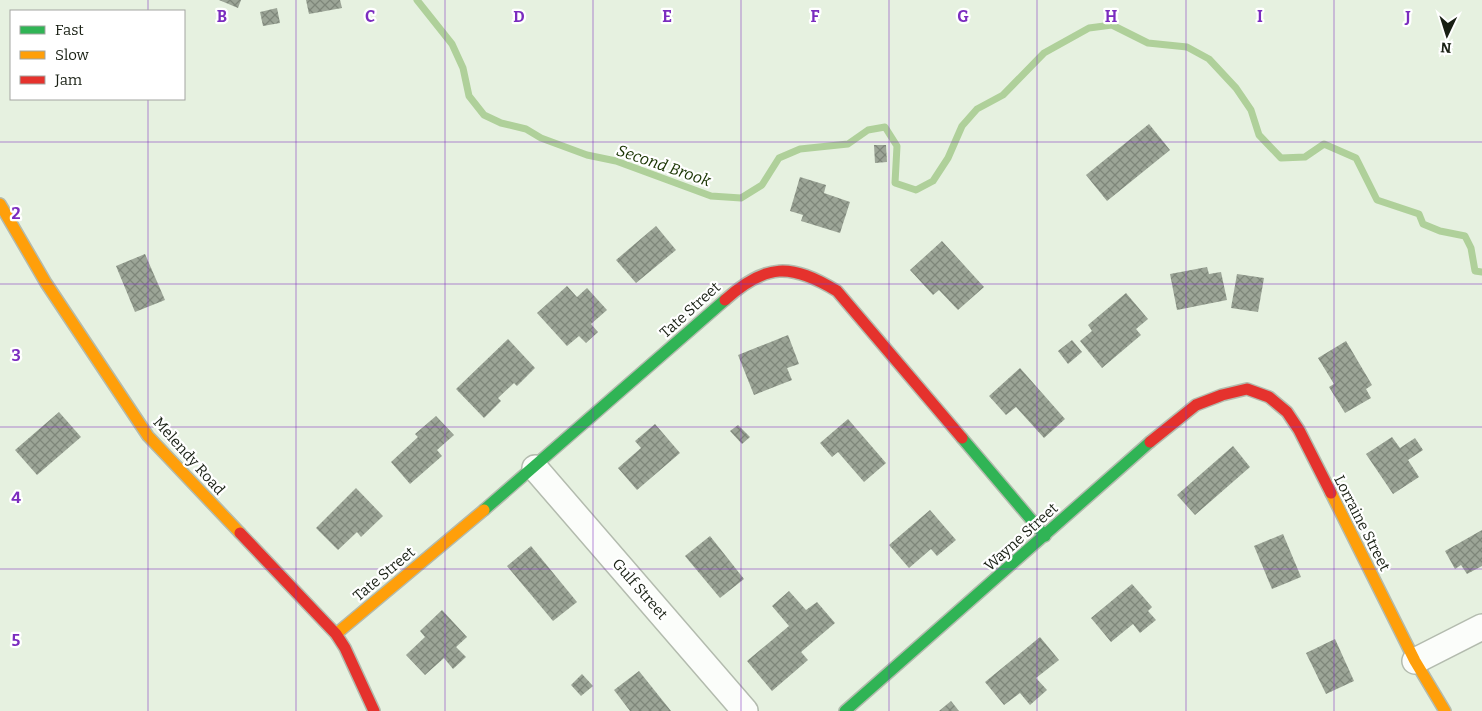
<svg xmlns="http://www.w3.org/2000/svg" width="1482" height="711" font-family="Bitter,serif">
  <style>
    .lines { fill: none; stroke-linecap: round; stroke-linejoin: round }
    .stream { stroke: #afd09a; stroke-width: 7 }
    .building { fill: url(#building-cross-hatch) }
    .street-casing { stroke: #b3bbae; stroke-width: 28 }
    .fast-casing { stroke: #b3bbae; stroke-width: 14 }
    .slow-casing { stroke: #b3bbae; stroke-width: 14 }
    .jam-casing { stroke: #b3bbae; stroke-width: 14 }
    .street { stroke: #fbfdfa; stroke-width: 25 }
    .fast { stroke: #30b455; stroke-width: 11 }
    .slow { stroke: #ff9f0a; stroke-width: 11 }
    .jam { stroke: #e5322d; stroke-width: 11 }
    .grid { fill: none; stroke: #7b2cbf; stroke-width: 1; stroke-opacity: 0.55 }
    .labels { text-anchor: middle; stroke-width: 4.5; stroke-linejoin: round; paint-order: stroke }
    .street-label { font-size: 15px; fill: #181f13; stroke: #fff }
    .water-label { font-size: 16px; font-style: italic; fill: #183301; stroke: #fff }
    .grid-label { font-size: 16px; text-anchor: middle; font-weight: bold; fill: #7b2cbf; stroke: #fff; stroke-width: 4.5; stroke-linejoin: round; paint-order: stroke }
  </style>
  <defs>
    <pattern id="building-cross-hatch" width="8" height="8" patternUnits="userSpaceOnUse" patternTransform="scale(1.25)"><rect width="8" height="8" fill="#9ca597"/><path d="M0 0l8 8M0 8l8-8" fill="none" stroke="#7e867a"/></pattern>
  </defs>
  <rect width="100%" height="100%" fill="#e6f1e0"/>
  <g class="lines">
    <!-- stream -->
    <polyline class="stream" points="417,0 452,44 463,68 469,96 484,115 501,123 526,129 541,138 587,155 616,161 711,196 741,198 762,185 779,158 800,149 848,144 868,130 885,127 897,146 895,183 916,190 933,181 948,158 962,126 977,109 1003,95 1044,53 1089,28 1112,25 1148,43 1187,47 1209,59 1236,88 1251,110 1259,135 1281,158 1305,157 1324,144 1356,158 1377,200 1419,214 1423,224 1440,231 1465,236 1471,248 1475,271 1482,272"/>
  </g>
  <!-- building -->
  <g class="building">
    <polygon points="219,0 241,0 238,8"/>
    <polygon points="306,0 340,0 342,8 309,14"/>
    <polygon points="277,8 280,23 263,26 260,12"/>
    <polygon points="1149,124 1170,150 1107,201 1086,175"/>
    <polygon points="874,145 886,145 887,162 875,163"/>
    <polygon points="800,177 826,185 824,193 850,202 840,233 801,221 803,215 790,211"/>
    <polygon points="656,226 676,250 636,283 616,260"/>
    <polygon points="942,241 984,287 958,310 939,290 933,295 910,270"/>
    <polygon points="145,254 165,300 135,312 116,266"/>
    <polygon points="1207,267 1209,274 1221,272 1227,300 1177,310 1170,274"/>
    <polygon points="1237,274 1264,278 1258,312 1231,308"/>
    <polygon points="567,286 577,297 587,288 607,310 591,324 598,332 586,343 579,336 567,346 537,313"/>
    <polygon points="1126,293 1148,319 1136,329 1141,335 1102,368 1080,341 1092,331 1088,325"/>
    <polygon points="788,335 799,364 787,368 792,380 754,395 738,355"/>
    <polygon points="508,339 535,368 517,386 514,383 498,398 501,401 484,418 456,389"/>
    <polygon points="1072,340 1082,352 1068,364 1058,351"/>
    <polygon points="1346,341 1372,385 1366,389 1371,398 1345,413 1329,387 1334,384 1318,358"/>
    <polygon points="1020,368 1065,419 1044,438 1016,407 1006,415 989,396"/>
    <polygon points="59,412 81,437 37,475 15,450"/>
    <polygon points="436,416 454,435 437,450 442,456 410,484 391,462 418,437 415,434"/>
    <polygon points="848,419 886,463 864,482 838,452 832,457 820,443"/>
    <polygon points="655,424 680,453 637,490 618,468 641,448 635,441"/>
    <polygon points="738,425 750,437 742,444 730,431"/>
    <polygon points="1392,437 1400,448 1415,438 1423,450 1408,460 1419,477 1393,494 1366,454"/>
    <polygon points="1233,446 1250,467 1195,515 1177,495"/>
    <polygon points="356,488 383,516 361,537 357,532 338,550 316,528"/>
    <polygon points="930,510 956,540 937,556 931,549 909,568 889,545"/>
    <polygon points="1482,530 1482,566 1467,574 1461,565 1455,569 1445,551"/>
    <polygon points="1283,534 1301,577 1272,589 1254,546"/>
    <polygon points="710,536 744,579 720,598 685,556"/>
    <polygon points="531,546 577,602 553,621 507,566"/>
    <polygon points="1132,584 1152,607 1148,611 1156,620 1140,633 1133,624 1111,642 1091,618"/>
    <polygon points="789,591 806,610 817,602 835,623 801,652 808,660 772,691 747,661 789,626 772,606"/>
    <polygon points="442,610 467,637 456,647 466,657 453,669 444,658 425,675 406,655 425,637 420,631"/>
    <polygon points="1040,637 1059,660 1036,678 1047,690 1030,705 1020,693 1004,705 985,682"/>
    <polygon points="1335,639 1354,681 1326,694 1306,653"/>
    <polygon points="639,671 671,711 630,711 614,690"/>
    <polygon points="582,674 593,686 581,696 571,685"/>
    <polygon points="951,701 959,711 939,711"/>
  </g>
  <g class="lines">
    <!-- street casing -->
    <g class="street-casing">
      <g id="street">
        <polyline points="535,468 745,711"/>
        <polyline points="1415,661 1482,627"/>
      </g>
    </g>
    <!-- fast casing -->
    <g class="fast-casing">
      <g id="fast">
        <polyline points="962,438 1045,536"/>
        <polyline points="484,510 725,300"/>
        <polyline points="845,711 1150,442"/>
      </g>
    </g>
    <!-- slow casing -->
    <g class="slow-casing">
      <g id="slow">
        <polyline points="0,204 46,283 148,436 240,533"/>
        <polyline points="1331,493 1415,661 1445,711"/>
        <polyline points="336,634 484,510"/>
      </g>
    </g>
    <!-- jam casing -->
    <g class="jam-casing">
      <g id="jam">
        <path d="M725 300C766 263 791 263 837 291L962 438"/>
        <polyline points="1150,442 1196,405 1222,395 1247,389 1269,397 1287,412 1299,430 1331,493"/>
        <polyline points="240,533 336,634 345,648 374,711"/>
      </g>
    </g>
    <!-- street -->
    <use href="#street" class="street"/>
    <!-- fast -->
    <use href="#fast" class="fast"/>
    <!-- slow -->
    <use href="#slow" class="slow"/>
    <!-- jam -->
    <use href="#jam" class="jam"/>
  </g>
  <!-- grid -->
  <path class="grid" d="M148 0V11M296 0V711M445 0V711M593 0V711M741 0V711M889 0V711M1037 0V711M1186 0V711M1334 0V711M148 99V711M0 142H1482M0 284H1482M0 427H1482M0 569H1482"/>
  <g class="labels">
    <!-- street labels -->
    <g class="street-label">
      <text transform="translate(690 310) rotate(-42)" y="5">Tate Street</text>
      <text transform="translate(189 456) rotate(48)" y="5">Melendy Road</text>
      <text transform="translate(1362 523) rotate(63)" y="5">Lorraine Street</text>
      <text transform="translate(1021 537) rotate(-42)" y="5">Wayne Street</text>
      <text transform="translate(384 574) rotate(-40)" y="5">Tate Street</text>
      <text transform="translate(640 589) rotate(49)" y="5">Gulf Street</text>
    </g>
    <!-- water labels -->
    <g class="water-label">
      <text transform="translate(664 165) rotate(19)" y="6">Second Brook</text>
    </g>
  </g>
  <g class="grid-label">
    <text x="222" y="22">B</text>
    <text x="370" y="22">C</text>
    <text x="519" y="22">D</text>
    <text x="667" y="22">E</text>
    <text x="815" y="22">F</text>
    <text x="963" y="22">G</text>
    <text x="1111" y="22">H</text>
    <text x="1260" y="22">I</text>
    <text x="1408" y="22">J</text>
    <text x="16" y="219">2</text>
    <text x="16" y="361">3</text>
    <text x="16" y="503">4</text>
    <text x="16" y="646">5</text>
  </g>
  <!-- legend -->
  <rect x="10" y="10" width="175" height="90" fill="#ffffff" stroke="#a3a5a1"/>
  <rect x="20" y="26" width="25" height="8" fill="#30b455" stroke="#a3a5a1"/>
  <text x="55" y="35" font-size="15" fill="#181f13">Fast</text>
  <rect x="20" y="51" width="25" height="8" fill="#ff9f0a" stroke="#a3a5a1"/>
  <text x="55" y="60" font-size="15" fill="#181f13">Slow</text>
  <rect x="20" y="76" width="25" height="8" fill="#e5322d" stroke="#a3a5a1"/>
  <text x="55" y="85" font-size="15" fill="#181f13">Jam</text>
  <!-- north arrow -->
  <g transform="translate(1447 35) rotate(184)" stroke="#ffffff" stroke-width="4" paint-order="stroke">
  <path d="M0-4L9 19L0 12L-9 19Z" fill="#181f13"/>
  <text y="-8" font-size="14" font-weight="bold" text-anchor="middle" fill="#181f13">N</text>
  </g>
</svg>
